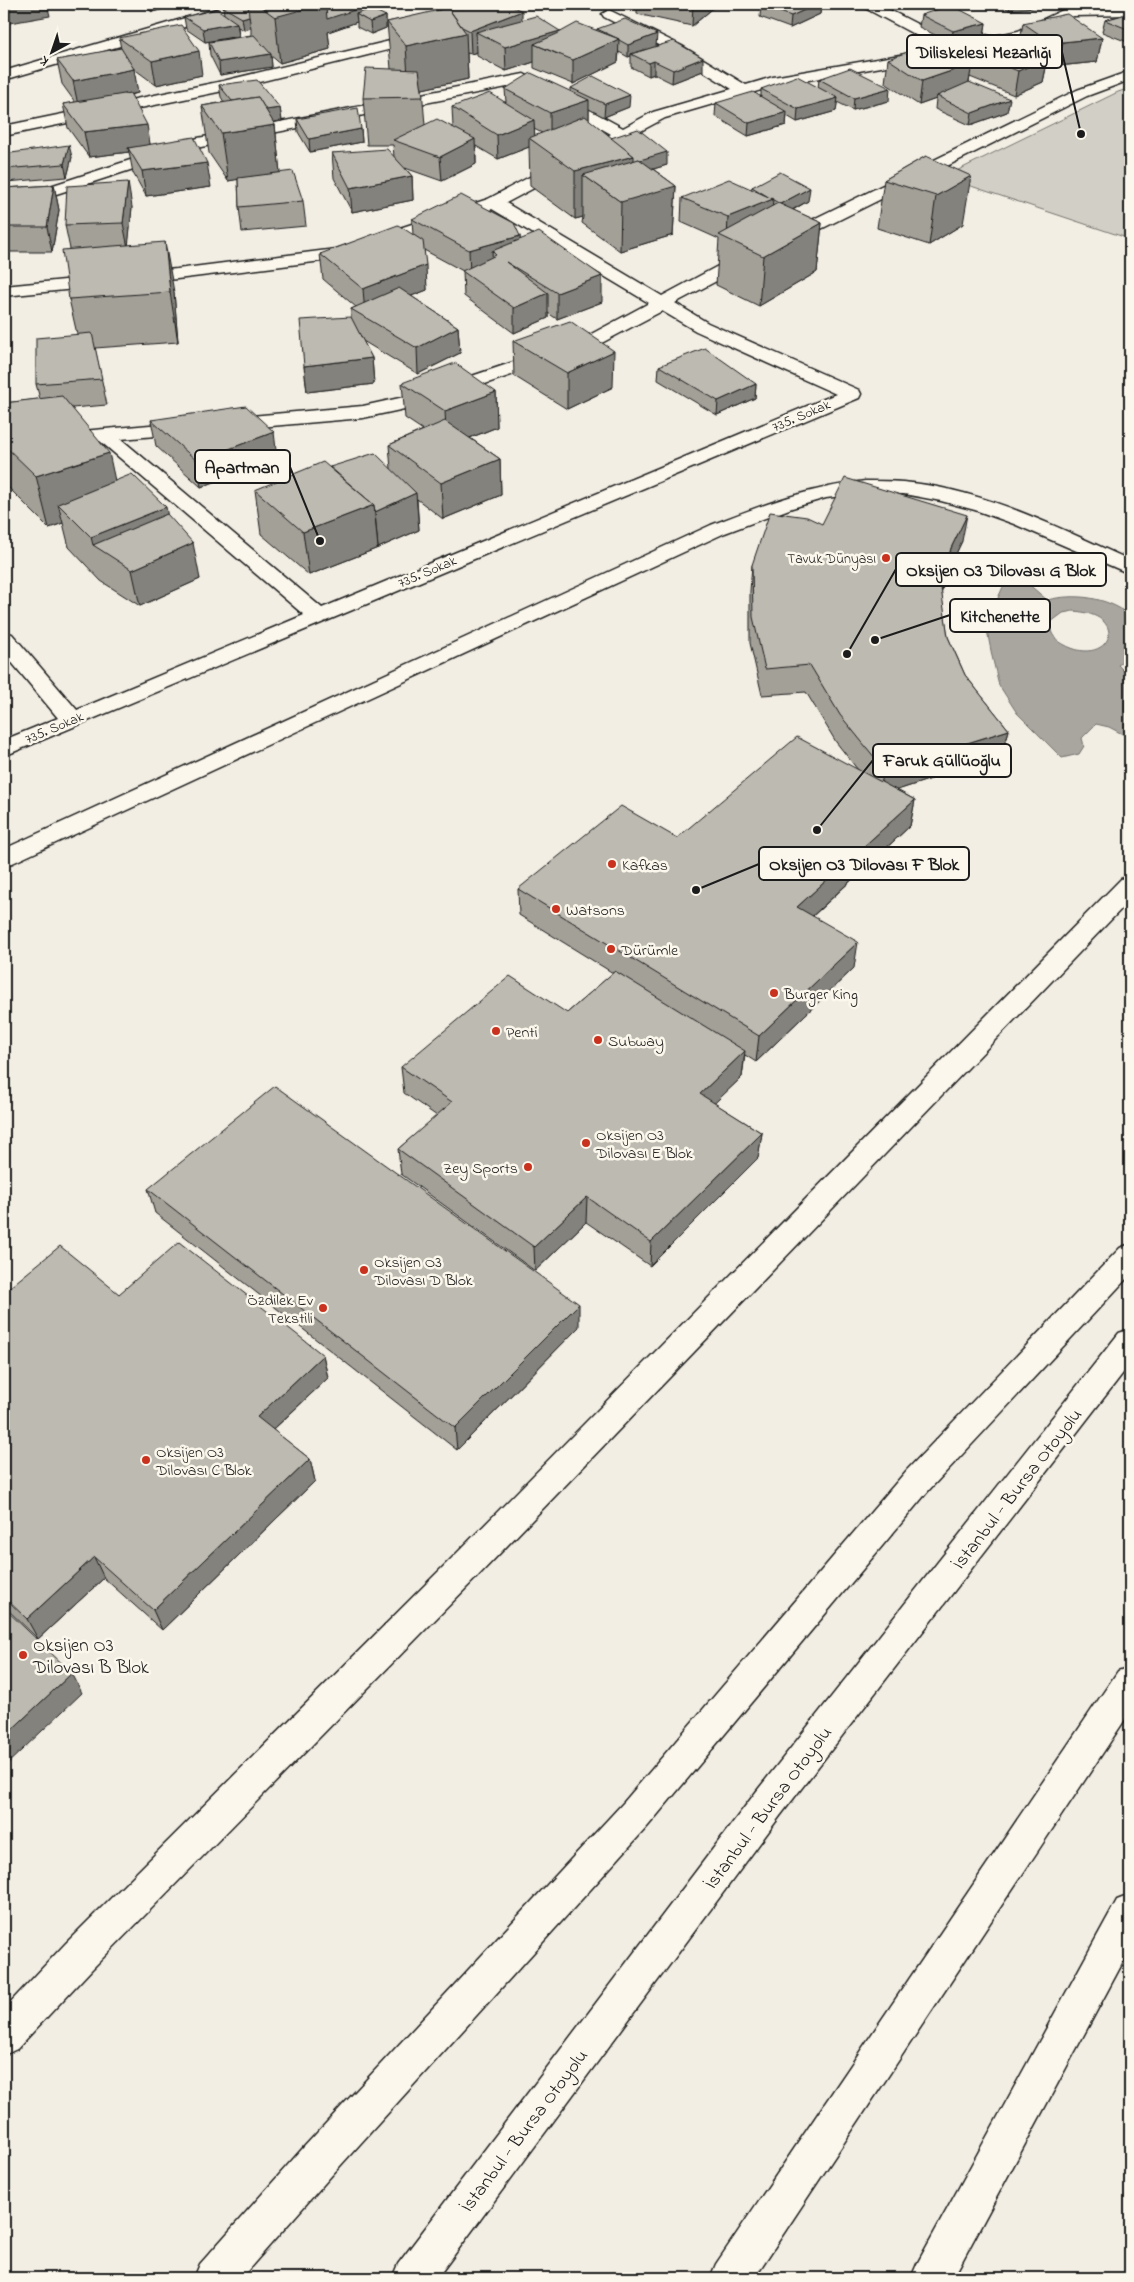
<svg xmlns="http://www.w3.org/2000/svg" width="1134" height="2282" font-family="'Indie Flower',sans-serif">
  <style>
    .green { fill: #d2cfc6; stroke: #777671 }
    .water { fill: #a9a6a0; stroke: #716f6b; fill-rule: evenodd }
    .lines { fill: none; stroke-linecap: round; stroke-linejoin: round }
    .service-casing { stroke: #1c1c1c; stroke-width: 3 }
    .minor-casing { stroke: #1c1c1c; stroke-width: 3 }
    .motorway-casing { stroke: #1c1c1c; stroke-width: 3 }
    .service { fill: #fbf7ec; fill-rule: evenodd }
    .minor { fill: #fbf7ec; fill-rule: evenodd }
    .motorway { fill: #fbf7ec; fill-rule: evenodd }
    .wall { fill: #a3a098; stroke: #1c1c1c; fill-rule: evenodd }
    .shaded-wall { fill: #84827c; stroke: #1c1c1c }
    .building { fill: #bdbab1; stroke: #1c1c1c }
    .poi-dot { fill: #c8321e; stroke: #fbf7ec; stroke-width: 2 }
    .labels { text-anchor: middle; stroke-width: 5; stroke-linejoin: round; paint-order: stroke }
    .far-street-label { font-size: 14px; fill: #1c1c1c; stroke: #fbf7ec }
    .far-poi-label { font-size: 14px; fill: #1c1c1c; stroke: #fbf7ec; text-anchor: end }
    .poi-label { font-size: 16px; fill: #1c1c1c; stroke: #fbf7ec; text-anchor: start }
    .near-street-label { font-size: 19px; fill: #1c1c1c; stroke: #fbf7ec }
    .near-poi-label { font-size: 19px; fill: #1c1c1c; stroke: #fbf7ec; text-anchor: start }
    .leader { fill: none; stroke: #1c1c1c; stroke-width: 2 }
    .callout-dot { fill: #1c1c1c; stroke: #fbf7ec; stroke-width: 2 }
    .callout { fill: #fbf7ec; stroke: #1c1c1c; stroke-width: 2 }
    .callout-label { font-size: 18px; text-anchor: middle; font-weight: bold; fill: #1c1c1c }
  </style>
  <rect width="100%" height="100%" fill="#f2eee4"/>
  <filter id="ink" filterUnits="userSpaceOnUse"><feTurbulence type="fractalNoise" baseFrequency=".02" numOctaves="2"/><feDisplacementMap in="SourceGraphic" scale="10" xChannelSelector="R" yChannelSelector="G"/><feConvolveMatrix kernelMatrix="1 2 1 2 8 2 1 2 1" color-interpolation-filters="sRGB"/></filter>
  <g filter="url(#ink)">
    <!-- green -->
    <polygon class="green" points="1130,88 1130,239 944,177 1118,92"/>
    <!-- water -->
    <path class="water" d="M1011 569 1047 600C1076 593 1106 597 1130 615V658L1118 665 1130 677V738L1109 727 1096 724 1082 738 1084 746 1079 754 1062 758 1017 713 999 685 992 656 987 630 998 598ZM1073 611C1134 615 1108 670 1063 644 1054 639 1049 632 1051 622L1063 613Z"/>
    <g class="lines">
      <!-- service casing -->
      <g class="service-casing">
        <g id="service">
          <path d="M865 481C878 481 890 481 903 482 983 489 1059 528 1130 560V574L1014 524 975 510 941 501 904 494 865 493 826 498 792 508 725 533 4 867V849L711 525C765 504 807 488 865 481Z"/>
          <polygon points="1130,876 1130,900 477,1577 92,1969 17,2049 4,2055 4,2009 66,1943 455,1555 1121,879"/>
        </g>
      </g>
      <!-- minor casing -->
      <g class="minor-casing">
        <g id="minor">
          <polygon points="233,4 255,4 253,7 4,80 4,71"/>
          <polygon points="468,4 486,4 484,7 408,45 223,91 4,136 4,126 223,81 398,39"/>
          <path d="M861 4H878L956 44 1018 31 1065 9 1086 7 1084 4 1130 7V15L1073 16 1028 37 937 57 775 86 665 118 506 203 662 296 744 252H756L759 256 756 260 675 303 708 323 859 390 861 394 859 398 4 756V740L58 718 4 653V632L12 634 77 710 304 615 100 441 4 450V438L363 406 418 394 582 339 649 303 492 209 338 259 177 279 4 296V286L177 269 336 249 488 199 611 134 522 84 201 147 4 211V201L198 138 524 74 623 128 653 112 732 89 672 52 604 17 602 14 609 10 682 46 746 85 773 77 940 48 863 7ZM662 311 696 331 836 394 322 608 121 439 363 418 423 405 594 347Z"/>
          <polygon points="1130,71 1130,80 1087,96 793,243 781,243 778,239 781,235 1077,90"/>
        </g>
      </g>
      <!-- motorway casing -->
      <g class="motorway-casing">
        <g id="motorway">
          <polygon points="1130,1244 1130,1275 929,1490 648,1826 331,2176 241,2278 194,2278 200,2264 303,2148 624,1802 907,1470 1120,1248"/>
          <polygon points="1130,1329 1130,1364 780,1816 437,2278 392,2278 398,2264 756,1792 1119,1333"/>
          <polygon points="1130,1667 1130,1712 754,2278 710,2278 716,2264 1118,1671"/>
          <polygon points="1130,1895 1130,1949 953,2278 911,2278 917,2264 1117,1900"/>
        </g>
      </g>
      <!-- service -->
      <use href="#service" class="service"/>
      <!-- minor -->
      <use href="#minor" class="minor"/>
      <!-- motorway -->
      <use href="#motorway" class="motorway"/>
    </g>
    <!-- wall -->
    <g class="wall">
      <polygon points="142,4 184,4 152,12"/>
      <polygon points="233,4 333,4 386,16 386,28 371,34 357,27 357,22 328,32 330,49 280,63 271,56 272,67 220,75 210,55 209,42 251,35 251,28 244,30 238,27 239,36 205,42 186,29 184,17 224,14 223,7"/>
      <polygon points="637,4 718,4 692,26 637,14"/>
      <polygon points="762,4 821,4 820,14 790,28 760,17 761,5"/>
      <polygon points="999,4 1058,4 1057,5 1009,10"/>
      <path d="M449 9 522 20 560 32 597 30V29L656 46 703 71 672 83 654 74 649 76 631 67V56L628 57 619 52 618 62 573 84 534 68V62L506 71 477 56V52L471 54 467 53 468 79 422 89 425 125 453 127 452 107 506 102 505 89 571 92V88L629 107 604 117 589 109V120L611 138 667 165 653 169 676 186 673 235 620 251 582 223 583 217 575 219 530 186 529 147 498 159 476 146V164L442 181 405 168 412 176 413 200 352 212 334 178 332 153 394 157 393 145H367L363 98 391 69 387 22ZM534 129 542 133 535 136Z"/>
      <polygon points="1130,13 1130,43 1102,32 1105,20"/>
      <polygon points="921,15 986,23 984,35 951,43 919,27"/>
      <polygon points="1023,23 1102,38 1097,62 1058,66 1047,63 1043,82 1014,95 970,77 969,82 1007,112 970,125 935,109 936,99 919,105 885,83 888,59 956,51 957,47 1019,46"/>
      <polygon points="119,38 202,75 156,85 133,68 138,93 131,95 150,144 211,187 146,196 133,173 129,152 89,157 68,128 63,104 75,102 62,84 57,60 121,49"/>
      <polygon points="819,79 889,101 853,110 837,102 836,111 797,122 787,116 786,125 748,136 715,116 716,103 761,96 761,89 818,88"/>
      <polygon points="219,85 280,108 282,121 273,122 275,125 280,173 303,201 306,226 242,232 239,207 238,179 228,181 209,153 202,106 224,102 221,97"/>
      <polygon points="297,119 361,129 362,142 310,152 298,132"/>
      <polygon points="4,154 72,157 67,177 6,182 4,177"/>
      <polygon points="926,156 963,224 929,245 877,228 884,180"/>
      <polygon points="54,185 59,210 52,252 4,252 4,188"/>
      <polygon points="752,187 808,201 793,210 822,223 817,272 759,306 716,285 719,239 681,222 682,198 751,189"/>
      <polygon points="132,207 128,245 174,292 178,342 95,348 107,405 72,408 115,481 167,514 200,579 140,606 101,581 69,547 63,523 49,528 4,483 4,403 40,399 36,384 77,334 69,299 70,249 65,225"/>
      <polygon points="412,219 520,236 520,240 602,302 557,319 548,313 548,318 514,333 464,296 463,271 424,250 427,290 411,296 458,327 460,353 418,374 363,341 372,358 374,384 307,392 304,366 351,317 351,309 356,307 323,279 320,254 413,235"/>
      <polygon points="513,341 613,387 567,409 514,376"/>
      <polygon points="659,366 756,384 755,398 717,415 658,380"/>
      <polygon points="402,383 496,392 497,427 470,438 500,459 501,495 443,519 417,499 419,530 378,548 309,575 261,534 255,490 330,467 391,469 389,445 423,430 405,418"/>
      <polygon points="151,420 277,458 201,487 156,446"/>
      <polygon points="822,524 962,541 946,575 941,592 948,637 965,675 1009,730 1002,756 897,790 915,800 910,826 813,916 854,968 756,1062 745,1055 742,1077 714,1103 762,1133 758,1158 650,1266 586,1222 535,1271 401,1174 398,1149 437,1116 404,1093 401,1067 567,1013 613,973 519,915 518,889 677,838 858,770 836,742 806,692 762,695 750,643 750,591 752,565"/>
      <polygon points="148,1189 579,1327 457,1450 155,1213"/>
      <polygon points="4,1292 119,1294 323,1355 328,1378 273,1430 310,1459 315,1481 162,1630 104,1578 38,1639 4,1606"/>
    </g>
    <!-- shaded-wall -->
    <g class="shaded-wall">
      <polygon points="4,4 47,4 50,16 4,24"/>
      <polygon points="81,4 90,4 81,6"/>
      <polygon points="151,4 184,4 152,12"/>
      <polygon points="292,4 333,4 333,5 364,7 365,19 356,14 357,22 328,32 330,49 280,63 275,17"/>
      <polygon points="693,4 718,4 692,26"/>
      <polygon points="818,4 821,4 820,14 790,28 791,16"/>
      <polygon points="1010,4 1058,4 1057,5 1009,10"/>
      <polygon points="522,11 522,35 476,32 477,52 471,54 470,31"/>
      <polygon points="249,16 251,28 244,30 242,18"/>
      <polygon points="386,16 386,28 371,34 370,22"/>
      <polygon points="237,23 239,36 205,42 203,29"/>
      <polygon points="986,23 984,35 951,43 953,31"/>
      <polygon points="560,31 560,55 534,44 534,62 506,71 505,47"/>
      <polygon points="466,33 468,79 409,92 406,46"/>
      <polygon points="657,34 656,47 631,54 631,56 628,57 628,45"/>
      <polygon points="1102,38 1097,62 1058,66 1063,42"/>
      <polygon points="619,39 618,62 573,84 573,60"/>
      <polygon points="199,51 202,75 156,85 152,61"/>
      <polygon points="271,54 272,67 220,75 219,62"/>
      <polygon points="703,58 703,71 672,83 673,70"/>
      <polygon points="1048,58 1043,82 1014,95 1018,71"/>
      <polygon points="654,61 654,74 649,76 649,63"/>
      <polygon points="972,64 968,88 937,96 936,99 919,105 922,81"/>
      <polygon points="134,69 138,93 78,105 73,81"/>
      <polygon points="890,88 889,101 853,110 854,98"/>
      <polygon points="630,95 629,107 604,117 605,104"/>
      <polygon points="838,98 836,111 797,122 798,109"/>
      <polygon points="1010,99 1007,112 970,125 972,113"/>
      <polygon points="589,100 589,124 550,137 550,113"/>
      <polygon points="280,108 282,121 244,126 242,113"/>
      <polygon points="787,112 786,125 748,136 749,123"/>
      <polygon points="534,120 535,142 529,138 529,147 498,159 497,135"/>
      <polygon points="147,125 151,150 128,148 129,152 89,157 84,132"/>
      <polygon points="275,125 280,173 228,181 221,133"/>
      <polygon points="361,129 362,142 310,152 309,139"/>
      <polygon points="475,139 476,164 442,181 440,157"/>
      <polygon points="69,145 72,157 67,177 64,164"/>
      <polygon points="667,152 667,165 633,175 676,186 673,235 620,251 621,202 583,175 583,217 575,219 575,171 634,156"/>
      <polygon points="207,163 211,187 146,196 142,171"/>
      <polygon points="412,176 413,200 352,212 350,188"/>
      <polygon points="971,176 963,224 929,245 936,196"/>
      <polygon points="128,182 132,207 128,248 123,223"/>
      <polygon points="54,185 59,210 52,252 47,227"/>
      <polygon points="810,188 808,201 779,217 780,204"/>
      <polygon points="773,199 771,224 727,239 728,217"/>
      <polygon points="822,223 817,272 759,306 763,256"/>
      <polygon points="520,236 521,261 496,255 492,251 493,269 470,275 469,250"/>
      <polygon points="165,242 174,292 178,342 170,292"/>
      <polygon points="426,265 427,290 365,314 363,289"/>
      <polygon points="602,276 602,302 557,319 557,293"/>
      <polygon points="548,293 548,318 514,333 514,308"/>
      <polygon points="458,327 460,353 418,374 417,348"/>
      <polygon points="614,351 613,387 567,409 567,373"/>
      <polygon points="372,358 374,384 307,392 304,366"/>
      <polygon points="756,384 755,398 717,415 718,401"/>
      <polygon points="496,392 497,427 447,447 445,411"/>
      <polygon points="274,432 277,458 201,487 197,461"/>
      <polygon points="109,453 120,504 58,504 63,523 49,528 36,476"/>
      <polygon points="500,459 501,495 443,519 441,483"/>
      <polygon points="416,493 419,530 378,548 375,512"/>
      <polygon points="374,505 378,548 309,575 303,532"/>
      <polygon points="166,507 174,550 93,545 91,537"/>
      <polygon points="967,515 962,541 946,575 936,614 941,588 951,548"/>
      <polygon points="193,543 200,579 140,606 132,570"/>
      <polygon points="1009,730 1002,756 879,796 884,769"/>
      <polygon points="915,800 910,826 794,933 797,907"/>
      <polygon points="858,942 854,968 756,1062 759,1036"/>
      <polygon points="745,1051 742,1077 698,1119 700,1094"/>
      <polygon points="762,1133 758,1158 650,1266 651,1242"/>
      <polygon points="587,1197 586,1222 535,1271 534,1247"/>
      <polygon points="579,1304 579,1327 457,1450 455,1428"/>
      <polygon points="323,1355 328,1378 263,1439 257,1417"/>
      <polygon points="310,1459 315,1481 162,1630 153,1610"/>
      <polygon points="94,1557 104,1578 38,1639 27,1619"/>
      <polygon points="72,1673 82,1693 4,1767 4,1737"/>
    </g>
    <!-- building -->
    <g class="building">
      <polygon points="233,4 248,4 249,16 242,18 223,7"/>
      <polygon points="257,4 323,4 275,17"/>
      <polygon points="335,4 358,4 364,7 327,19 326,7"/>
      <polygon points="465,4 507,4 522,11 470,31 462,27 449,9"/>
      <polygon points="762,4 818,4 791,16 761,5"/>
      <polygon points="951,5 986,23 953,31 921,15"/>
      <polygon points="448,8 466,33 406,46 387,22"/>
      <polygon points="217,9 237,23 203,29 184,17"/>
      <polygon points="371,9 386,16 370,22 356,14"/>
      <polygon points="1130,13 1130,30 1105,20"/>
      <polygon points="1067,14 1102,38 1063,42 1042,36 1023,23"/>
      <polygon points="536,16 560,31 505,47 476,32"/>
      <polygon points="625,19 657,34 628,45 619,40 619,39 597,29"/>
      <polygon points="577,23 619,39 573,60 534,44 557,34"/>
      <polygon points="181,25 199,51 152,61 119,38"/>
      <polygon points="987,34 1048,58 1018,71 957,47"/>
      <polygon points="254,35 271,54 219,62 209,42"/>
      <polygon points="941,40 972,64 922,81 888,59"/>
      <polygon points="674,41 703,58 673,70 654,61 649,63 631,54"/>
      <polygon points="121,48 134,69 73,81 57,60"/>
      <polygon points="366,68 419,70 423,97 363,98"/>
      <polygon points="850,68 890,88 854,98 819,79"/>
      <polygon points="531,73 589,100 550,113 505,89"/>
      <polygon points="593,76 630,95 605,104 571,88"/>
      <polygon points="797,76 838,98 798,109 761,89"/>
      <polygon points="257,80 280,108 266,110 258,97 232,101 219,85"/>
      <polygon points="969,82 1010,99 972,113 937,96"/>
      <polygon points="753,92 787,112 749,123 716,103"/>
      <polygon points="130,93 147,125 84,132 63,104"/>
      <polygon points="490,93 534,120 497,135 452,107"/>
      <polygon points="258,97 275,125 221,133 202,106"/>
      <polygon points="358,108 361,129 309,139 297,119"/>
      <polygon points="585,116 634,156 575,171 529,138"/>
      <polygon points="437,119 475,139 440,157 393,140"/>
      <polygon points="638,129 667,152 640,160 639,159 634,161 634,156 611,138"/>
      <polygon points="194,137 207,163 142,171 128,148"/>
      <polygon points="69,145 64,164 4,169 4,154"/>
      <polygon points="387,149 412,176 350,188 332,153"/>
      <polygon points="926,156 971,176 936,196 884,180"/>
      <polygon points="639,159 676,186 621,202 583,175"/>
      <polygon points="293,171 303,201 239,207 238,178"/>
      <polygon points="780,172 810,188 780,204 752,187"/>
      <polygon points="729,179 773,199 728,217 682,198"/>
      <polygon points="128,182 123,223 65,225 67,186"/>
      <polygon points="54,185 47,227 4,227 4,188"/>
      <polygon points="461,195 514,223 520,236 469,250 412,219"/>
      <polygon points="778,203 822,223 763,256 719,235"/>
      <polygon points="398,225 423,241 426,265 363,289 320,254"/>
      <polygon points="539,232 602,276 557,293 506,262 548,293 514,308 462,271 496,255 492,251"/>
      <polygon points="165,242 170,292 69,299 62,250"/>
      <polygon points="399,288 458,327 417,348 351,309"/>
      <polygon points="351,317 372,358 304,366 300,320"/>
      <polygon points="570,321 614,351 567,373 513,341"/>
      <polygon points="92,333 102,379 36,384 36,338"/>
      <polygon points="705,348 756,384 718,401 659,366"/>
      <polygon points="455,363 496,392 445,411 402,383"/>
      <polygon points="62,396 109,453 36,476 4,445 4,403"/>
      <polygon points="246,406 274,432 197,461 151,420"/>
      <polygon points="445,421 500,459 441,483 389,445"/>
      <polygon points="375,453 416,493 375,512 374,505 330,467"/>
      <polygon points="323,462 374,505 303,532 255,490"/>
      <polygon points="132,474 166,507 91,537 58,504"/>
      <polygon points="845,478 967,515 951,548 941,588 948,637 965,675 1009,730 884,769 840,715 810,665 765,669 753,617 752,565 770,512 807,517 822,524"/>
      <polygon points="167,514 193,543 132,570 93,545"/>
      <polygon points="797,737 915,800 797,907 858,942 759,1036 518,889 621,806 677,838"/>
      <polygon points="615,971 745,1051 700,1094 762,1133 651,1242 587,1197 534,1247 398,1149 452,1102 401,1067 510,976 567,1013"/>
      <polygon points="275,1086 579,1304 455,1428 148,1189"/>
      <polygon points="179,1242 323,1355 257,1417 310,1459 153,1610 94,1557 27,1619 4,1597 4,1292 60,1246 119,1294"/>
      <polygon points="4,1608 72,1673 4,1737"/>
    </g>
  </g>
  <!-- markers -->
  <g class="poi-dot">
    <circle cx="886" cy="558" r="5"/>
    <circle cx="612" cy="864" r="5"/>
    <circle cx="556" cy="909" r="5"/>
    <circle cx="611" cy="949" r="5"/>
    <circle cx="774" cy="993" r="5"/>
    <circle cx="496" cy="1031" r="5"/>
    <circle cx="598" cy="1040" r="5"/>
    <circle cx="586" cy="1143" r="5"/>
    <circle cx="528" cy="1167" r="5"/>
    <circle cx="364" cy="1270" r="5"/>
    <circle cx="323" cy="1308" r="5"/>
    <circle cx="146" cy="1460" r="5"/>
    <circle cx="23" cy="1655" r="5"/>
  </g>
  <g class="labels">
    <!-- far-street labels -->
    <g class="far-street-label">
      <text transform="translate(801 415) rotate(-23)" y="5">735. Sokak</text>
      <text transform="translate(427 571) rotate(-23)" y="5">735. Sokak</text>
      <text transform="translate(54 727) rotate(-23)" y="5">735. Sokak</text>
    </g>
    <!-- far-poi labels -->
    <g class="far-poi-label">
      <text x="876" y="563">Tavuk Dünyası</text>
    </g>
    <!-- poi labels -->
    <g class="poi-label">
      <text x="622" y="870">Kafkas</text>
      <text x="566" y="915">Watsons</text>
      <text x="621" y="955">Dürümle</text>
      <text x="784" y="999">Burger King</text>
      <text x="506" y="1037">Penti</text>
      <text x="608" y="1046">Subway</text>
      <text x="596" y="1140">Oksijen O3<tspan x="596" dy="18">Dilovası E Blok</tspan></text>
      <text x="518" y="1173" text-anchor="end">Zey Sports</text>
      <text x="374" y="1267">Oksijen O3<tspan x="374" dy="18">Dilovası D Blok</tspan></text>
      <text x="313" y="1305" text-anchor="end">Özdilek Ev<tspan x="313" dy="18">Tekstili</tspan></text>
      <text x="156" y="1457">Oksijen O3<tspan x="156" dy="18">Dilovası C Blok</tspan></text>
    </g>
    <!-- near-street labels -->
    <g class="near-street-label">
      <text transform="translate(1016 1488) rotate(-52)" y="7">İstanbul - Bursa Otoyolu</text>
      <text transform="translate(767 1807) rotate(-53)" y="7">İstanbul - Bursa Otoyolu</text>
      <text transform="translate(523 2130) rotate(-53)" y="7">İstanbul - Bursa Otoyolu</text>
    </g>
    <!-- near-poi labels -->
    <g class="near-poi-label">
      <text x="33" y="1651">Oksijen O3<tspan x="33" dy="22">Dilovası B Blok</tspan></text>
    </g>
  </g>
  <!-- callouts -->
  <path class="leader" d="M1081 134L1062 52M320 541L290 467M847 654L896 569M875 640L950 615M817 830L873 760M696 890L759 864"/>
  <g class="callout-dot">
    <circle cx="1081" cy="134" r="5"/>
    <circle cx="320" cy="541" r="5"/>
    <circle cx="847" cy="654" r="5"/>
    <circle cx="875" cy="640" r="5"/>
    <circle cx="817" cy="830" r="5"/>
    <circle cx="696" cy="890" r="5"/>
  </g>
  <g class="callout">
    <rect x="907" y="35" width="155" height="33" rx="5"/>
    <rect x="195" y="450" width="95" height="33" rx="5"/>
    <rect x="896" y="553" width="210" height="33" rx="5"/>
    <rect x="950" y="599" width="100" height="33" rx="5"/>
    <rect x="873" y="744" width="138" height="33" rx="5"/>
    <rect x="759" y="847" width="210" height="33" rx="5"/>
  </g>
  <g class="callout-label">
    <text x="984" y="58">Diliskelesi Mezarlığı</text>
    <text x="242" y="473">Apartman</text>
    <text x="1001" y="576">Oksijen O3 Dilovası G Blok</text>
    <text x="1000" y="622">Kitchenette</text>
    <text x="942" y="766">Faruk Güllüoğlu</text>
    <text x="864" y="870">Oksijen O3 Dilovası F Blok</text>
  </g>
  <!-- margin -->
  <rect width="1134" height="2282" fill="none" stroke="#fbf7ec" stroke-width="20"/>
  <rect x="10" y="10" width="1114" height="2262" fill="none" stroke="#1c1c1c" stroke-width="2" filter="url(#ink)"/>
  <!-- north arrow -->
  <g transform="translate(52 52) rotate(220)" stroke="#fbf7ec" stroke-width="4" paint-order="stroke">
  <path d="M0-4L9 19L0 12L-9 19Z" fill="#1c1c1c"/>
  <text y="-8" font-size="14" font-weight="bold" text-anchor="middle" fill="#1c1c1c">K</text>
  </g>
</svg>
